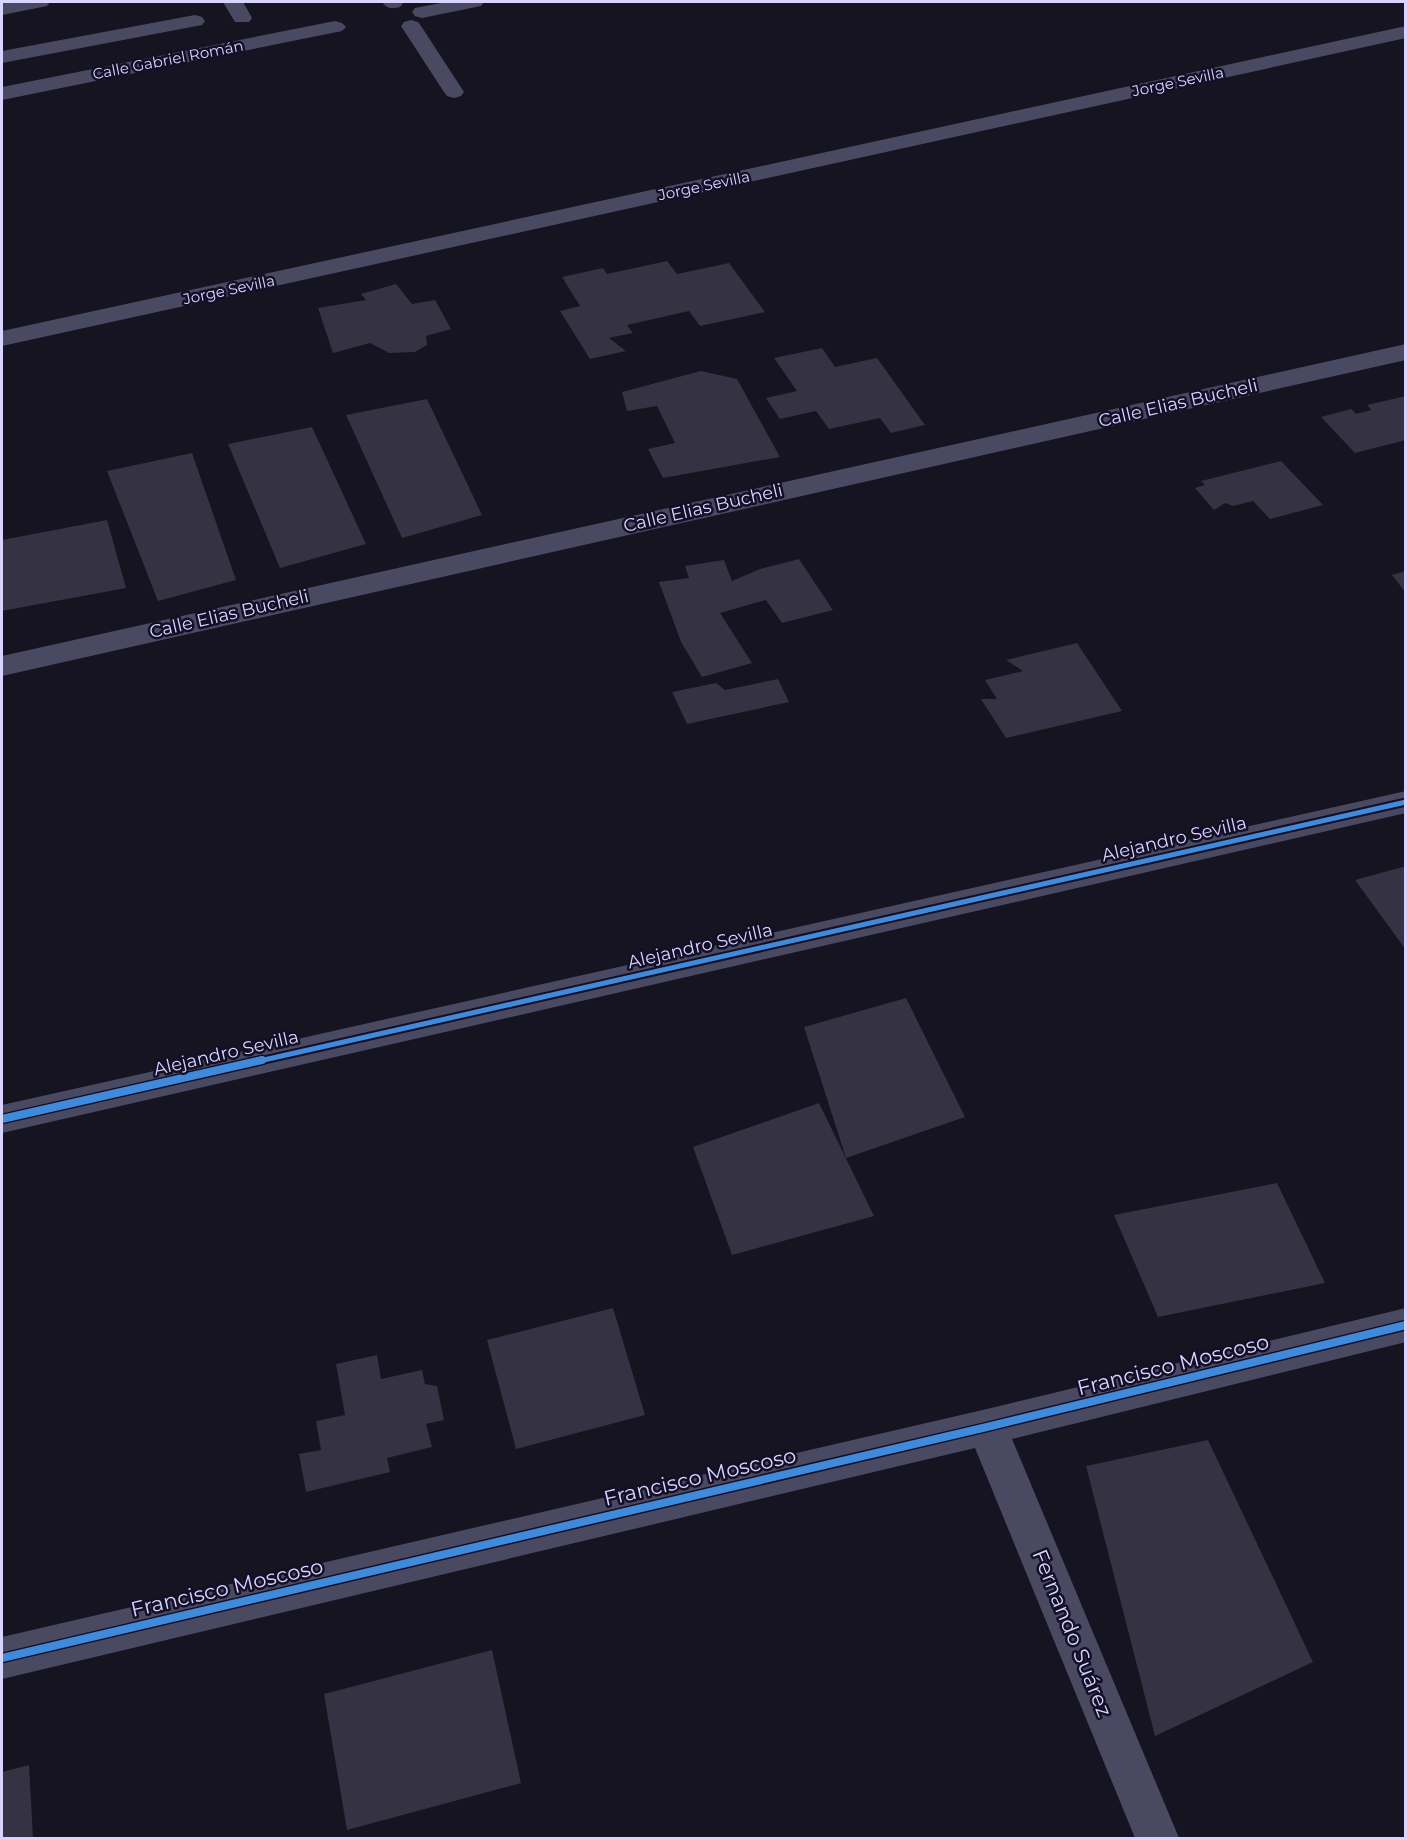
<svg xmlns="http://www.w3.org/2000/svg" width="1407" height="1840" font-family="Montserrat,sans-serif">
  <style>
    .building { fill: #343243 }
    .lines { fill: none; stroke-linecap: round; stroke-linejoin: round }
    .lane { fill: #4a4962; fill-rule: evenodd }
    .street { fill: #4a4962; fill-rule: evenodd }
    .cycleway-far1-casing { stroke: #130f26; stroke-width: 9 }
    .cycleway-casing { stroke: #130f26; stroke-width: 11 }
    .cycleway-far1 { stroke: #408adc; stroke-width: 5 }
    .cycleway { stroke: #408adc; stroke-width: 8 }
    .labels { text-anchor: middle; stroke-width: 5; stroke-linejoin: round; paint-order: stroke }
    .far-street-label { font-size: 15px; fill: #d9d4ff; stroke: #130f26 }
    .street-label { font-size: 18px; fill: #d9d4ff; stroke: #130f26 }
    .near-street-label { font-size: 21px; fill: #d9d4ff; stroke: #130f26 }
  </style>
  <rect width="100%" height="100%" fill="#161421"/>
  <!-- building -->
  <g class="building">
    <polygon points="667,261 677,274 729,263 765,312 700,326 689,311 627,325 633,333 609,338 626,351 590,359 560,311 580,306 562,277 603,268 607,274"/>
    <polygon points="396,284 412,304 435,300 451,329 426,336 427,345 415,352 389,353 370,343 333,353 318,308 366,300 361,294"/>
    <polygon points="822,348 835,367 877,358 925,425 891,433 880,418 829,429 816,411 780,419 766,398 797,391 774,358"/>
    <polygon points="701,371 737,379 780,457 663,478 648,449 675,443 657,406 627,411 622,392"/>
    <polygon points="1406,396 1406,440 1355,453 1321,417 1351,409 1356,414 1371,410 1367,405"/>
    <polygon points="427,399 482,515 402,538 346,415"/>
    <polygon points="312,427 366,544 280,568 228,444"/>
    <polygon points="192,453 236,580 158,601 107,471"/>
    <polygon points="1281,461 1323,505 1270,519 1253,501 1233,506 1225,503 1214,510 1195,488 1205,485 1201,481"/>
    <polygon points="107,520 126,588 2,611 2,540"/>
    <polygon points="799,559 833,610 782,623 766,600 720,613 752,663 702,677 681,642 659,582 689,578 685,566 724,560 732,581 760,569"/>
    <polygon points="1406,571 1406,593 1392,575"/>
    <polygon points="1077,643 1122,711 1006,738 981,699 997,699 985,680 1023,671 1006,660"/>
    <polygon points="778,679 789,702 687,724 672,692 716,683 725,690"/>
    <polygon points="1406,866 1406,950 1355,880"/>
    <polygon points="906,998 965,1117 846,1158 804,1027"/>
    <polygon points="819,1103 874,1216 732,1255 693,1147"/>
    <polygon points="1277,1183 1325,1283 1158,1317 1114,1215"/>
    <polygon points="613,1308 645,1415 516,1449 487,1340"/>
    <polygon points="377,1355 381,1379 422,1370 425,1384 437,1386 444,1420 426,1424 432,1447 387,1458 390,1472 306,1492 299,1454 321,1450 316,1421 345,1415 336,1364"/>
    <polygon points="1208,1440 1313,1662 1155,1736 1086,1466"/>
    <polygon points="492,1650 521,1783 347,1830 324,1694"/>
    <polygon points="29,1765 33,1838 2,1838 2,1772"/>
  </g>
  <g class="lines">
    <!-- lane -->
    <g class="lane">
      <polygon points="10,2 50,2 47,6 2,15 2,3"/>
      <polygon points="223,2 243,2 252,18 249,22 235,22"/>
      <path d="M382 2H402L403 3 400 7C392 9 387 9 382 2Z"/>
      <polygon points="446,2 484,2 481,6 422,18 415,16 412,12 415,8"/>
      <polygon points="195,15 202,17 205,21 202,25 2,63 2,51"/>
      <polygon points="411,20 418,22 421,26 464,92 461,96 454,98 447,96 444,92 401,26 404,22"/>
    </g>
    <!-- street -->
    <g class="street">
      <polygon points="335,21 342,23 346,27 342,31 2,100 2,87"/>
      <polygon points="1406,26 1406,38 2,346 2,331"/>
      <polygon points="1406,344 1406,360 2,676 2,656"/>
      <polygon points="1406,791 1406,813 2,1133 2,1105"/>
      <polygon points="1406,1308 1406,1342 1012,1439 1179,1838 1135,1838 975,1448 2,1679 2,1637 987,1409"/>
    </g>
    <!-- cycleway-far1 casing -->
    <g class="cycleway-far1-casing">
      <polyline id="cycleway-far1" points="255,1062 1406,802"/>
    </g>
    <!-- cycleway casing -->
    <g class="cycleway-casing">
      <g id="cycleway">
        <polyline points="2,1119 262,1060"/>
        <polyline points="2,1658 987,1427 1406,1325"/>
      </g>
    </g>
    <!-- cycleway-far1 -->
    <use href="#cycleway-far1" class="cycleway-far1"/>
    <!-- cycleway -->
    <use href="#cycleway" class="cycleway"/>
  </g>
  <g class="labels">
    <!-- far-street labels -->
    <g class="far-street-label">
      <text transform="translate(168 60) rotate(-11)" y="5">Calle Gabriel Román</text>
      <text transform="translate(1178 82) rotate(-12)" y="5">Jorge Sevilla</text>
      <text transform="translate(704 186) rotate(-12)" y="5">Jorge Sevilla</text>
      <text transform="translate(229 290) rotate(-12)" y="5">Jorge Sevilla</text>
    </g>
    <!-- street labels -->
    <g class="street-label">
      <text transform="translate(1178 403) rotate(-13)" y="6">Calle Elias Bucheli</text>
      <text transform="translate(703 508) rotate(-13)" y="6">Calle Elias Bucheli</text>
      <text transform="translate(229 614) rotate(-13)" y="6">Calle Elias Bucheli</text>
      <text transform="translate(1174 839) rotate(-13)" y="6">Alejandro Sevilla</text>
      <text transform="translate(700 946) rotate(-13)" y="6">Alejandro Sevilla</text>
      <text transform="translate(226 1053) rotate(-13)" y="6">Alejandro Sevilla</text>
    </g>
    <!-- near-street labels -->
    <g class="near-street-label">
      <text transform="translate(1173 1365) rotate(-14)" y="7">Francisco Moscoso</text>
      <text transform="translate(700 1477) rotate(-13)" y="7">Francisco Moscoso</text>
      <text transform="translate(227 1588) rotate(-13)" y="7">Francisco Moscoso</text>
      <text transform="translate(1072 1633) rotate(68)" y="7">Fernando Suárez</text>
    </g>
  </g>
  <!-- border -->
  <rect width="1407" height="1840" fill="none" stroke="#d9d4ff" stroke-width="6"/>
</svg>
